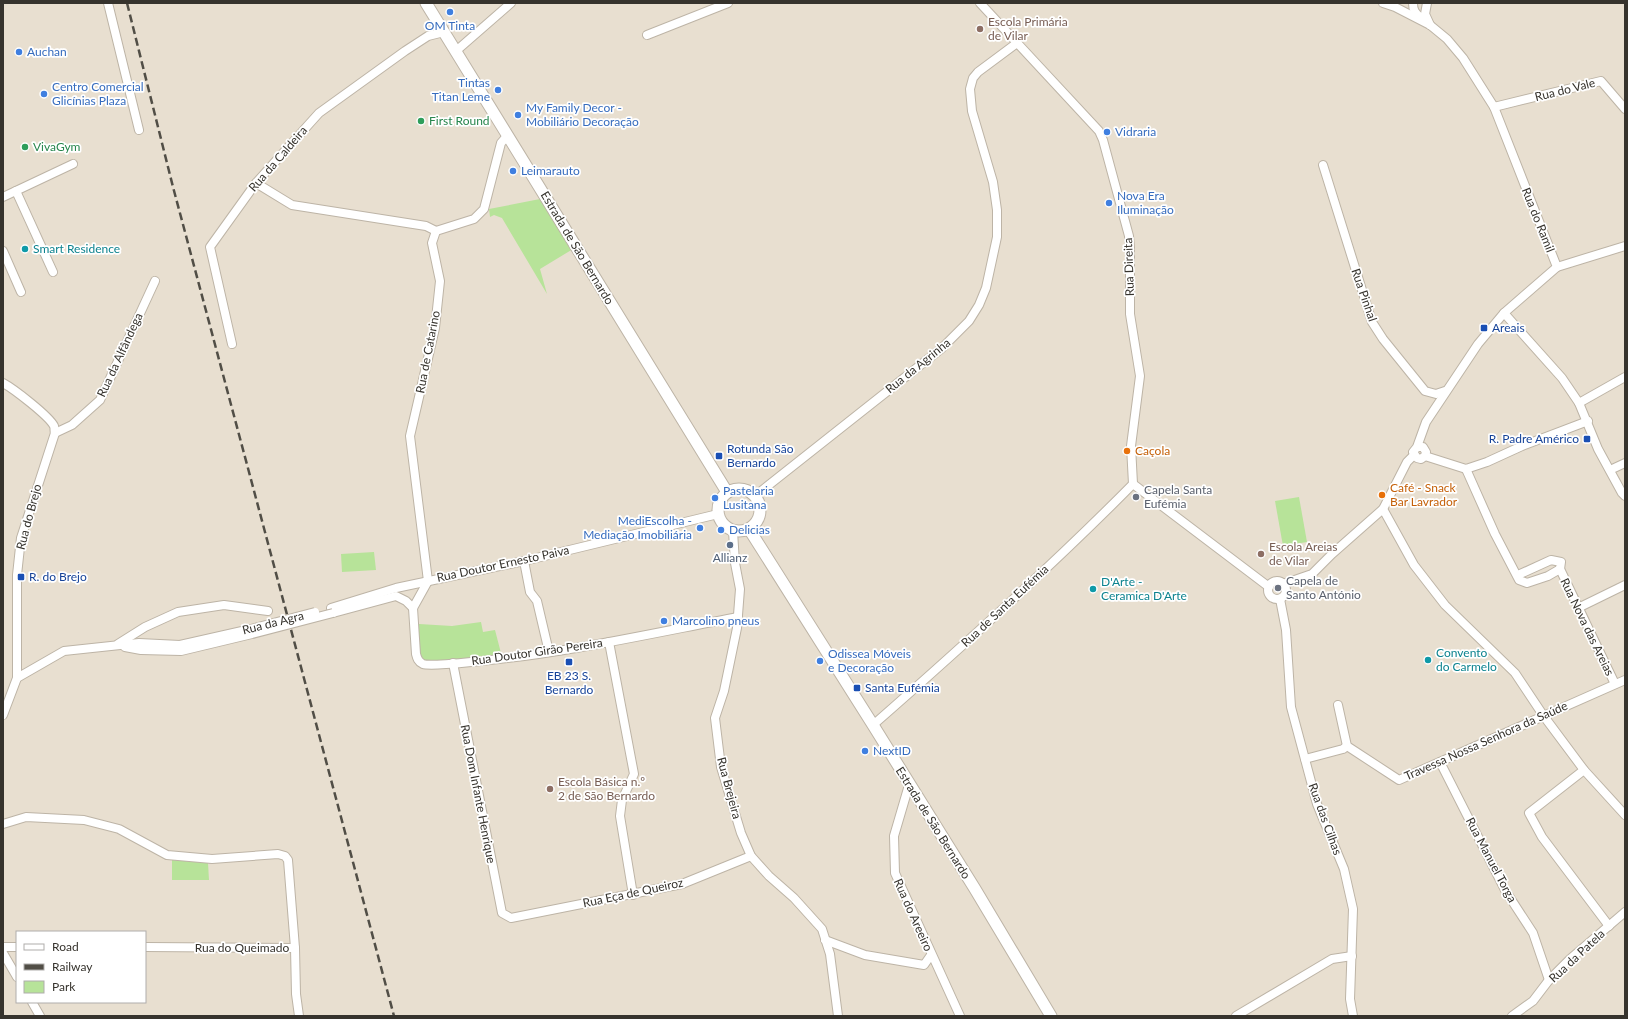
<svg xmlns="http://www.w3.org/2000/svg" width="1628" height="1019" font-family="Lato,sans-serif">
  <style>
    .green { fill: #b7e399 }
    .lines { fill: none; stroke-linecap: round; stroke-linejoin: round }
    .minor-casing { stroke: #bdb4a6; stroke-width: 10 }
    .secondary-casing { stroke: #bdb4a6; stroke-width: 13 }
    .minor { stroke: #fff; stroke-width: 8 }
    .secondary { stroke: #fff; stroke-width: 11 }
    .rail { stroke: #514e46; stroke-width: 2.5; stroke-dasharray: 8 4; stroke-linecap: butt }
    .minor-bridge-casing { stroke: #bdb4a6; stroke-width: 10; stroke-linecap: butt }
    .minor-bridge { stroke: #fff; stroke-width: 8 }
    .shop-dot { fill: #3f7fe0; stroke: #fff; stroke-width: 1.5 }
    .education-dot { fill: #8d6e63; stroke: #fff; stroke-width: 1.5 }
    .leisure-dot { fill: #2e9e5b; stroke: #fff; stroke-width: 1.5 }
    .culture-dot { fill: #0f9aa8; stroke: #fff; stroke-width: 1.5 }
    .transit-dot { fill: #1a4fb4; stroke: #fff; stroke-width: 1.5 }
    .food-dot { fill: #e8710a; stroke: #fff; stroke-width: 1.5 }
    .worship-dot { fill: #6b7280; stroke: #fff; stroke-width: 1.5 }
    .service-dot { fill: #5c6f8a; stroke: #fff; stroke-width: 1.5 }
    .labels { text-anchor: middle; stroke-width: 3.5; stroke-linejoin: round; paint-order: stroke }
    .education-label { font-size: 12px; fill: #785e54; stroke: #fff; text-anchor: start }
    .shop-label { font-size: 12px; fill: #366cbe; stroke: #fff; text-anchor: start }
    .street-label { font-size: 12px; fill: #36332d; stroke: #fff }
    .leisure-label { font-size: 12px; fill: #27864d; stroke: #fff; text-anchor: start }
    .culture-label { font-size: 12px; fill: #0d838f; stroke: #fff; text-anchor: start }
    .transit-label { font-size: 12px; fill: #164399; stroke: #fff; text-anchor: start }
    .food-label { font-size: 12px; fill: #c56008; stroke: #fff; text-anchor: start }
    .worship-label { font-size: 12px; fill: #5b616d; stroke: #fff; text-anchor: start }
    .service-label { font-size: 12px; fill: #4e5e75; stroke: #fff }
  </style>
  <rect width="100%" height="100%" fill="#e8dfd0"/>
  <!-- green -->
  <g class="green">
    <polygon points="540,199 573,249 540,269 547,294 502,218 494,215 490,217 489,209"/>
    <polygon points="1299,497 1307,542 1283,546 1275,501"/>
    <polygon points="374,552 376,570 342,572 341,554"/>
    <polygon points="481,622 483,632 495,630 502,657 425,661 418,657 419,624 452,626"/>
    <polygon points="172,860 208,863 209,880 172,880"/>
  </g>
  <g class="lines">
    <!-- minor casing -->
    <g class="minor-casing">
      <g id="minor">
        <polyline points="108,3 139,130"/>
        <polyline points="980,3 1099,131 1103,140 1129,236 1130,248 1130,314 1140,376 1131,446 1133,484"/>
        <polyline points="1383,3 1395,7 1430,25 1447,39 1463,58 1494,107 1557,267 1504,313 1478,344 1426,422 1417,447 1413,452 1417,458 1421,459 1425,456 1426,452 1423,447 1417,447"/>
        <path d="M1413 3C1413 10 1415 13 1420 17"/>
        <polyline points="1427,3 1425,14 1430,25"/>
        <polyline points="647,35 728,3"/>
        <polyline points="456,51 511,3"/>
        <polyline points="1494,107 1601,81 1625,109"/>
        <polyline points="1323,165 1372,322 1383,339 1425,391 1436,394 1445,391"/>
        <polyline points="256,183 292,205 426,226 436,231"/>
        <polyline points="16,191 53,272"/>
        <polyline points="3,197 73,164"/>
        <polyline points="3,251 21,292"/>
        <polyline points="1557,267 1625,246"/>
        <polyline points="1504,313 1562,378 1579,403 1598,449 1622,493 1625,496"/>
        <polyline points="232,344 210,247 256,183 319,113 405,51 428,36 444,32"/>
        <path d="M3 383C14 389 49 416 54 426 55 428 54 431 55 433L21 538 17 575V678"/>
        <polyline points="1579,403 1625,377"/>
        <polyline points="55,433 72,425 100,400 155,281"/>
        <polyline points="1425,456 1466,469 1487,462 1522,446 1588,421"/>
        <polyline points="1466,469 1495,534 1519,580 1527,583 1548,576 1560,569 1615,684"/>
        <polyline points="1610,470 1625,463"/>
        <polyline points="1133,484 1269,587"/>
        <polyline points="755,496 942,348 969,321 979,305 986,288 997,237 997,210 993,182 972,111 970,89 973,78 978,72 1017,43"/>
        <polyline points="1383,509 1414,565 1445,605 1515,673 1543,715 1584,770 1625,815"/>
        <polyline points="733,531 735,563 740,589 737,628 724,691 715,718 721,767 741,833 751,856 769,876 794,898 822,929 830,954 838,1016"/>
        <polyline points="524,561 530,592 537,601 549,652"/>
        <polyline points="1518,575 1551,560 1561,562 1560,569"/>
        <polyline points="428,581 410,436 435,328 440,281 432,243 436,231 474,219 484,209 501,143 508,135"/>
        <path d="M428 581 413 608 416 654C417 658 418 662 423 664 429 666 462 663 471 662 561 654 649 634 738 617"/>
        <circle cx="1277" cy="590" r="9"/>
        <polyline points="1283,584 1312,574 1332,554 1383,509 1407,462 1414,455"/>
        <polyline points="1280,599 1286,630 1291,707 1317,804 1344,869 1353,909 1350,999 1353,1016"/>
        <polyline points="331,608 396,588 524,561 718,514"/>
        <polyline points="1578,608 1625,585"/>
        <polyline points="333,613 396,596 406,601 413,608"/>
        <polyline points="609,642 634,774 622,800 620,816 633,895"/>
        <polyline points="118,644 145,627 178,612 224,605 268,611"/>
        <polyline points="125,647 141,650 181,651 252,634"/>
        <polyline points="453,663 502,913 511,918 682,884 751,856"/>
        <polyline points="1338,705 1347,746 1399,780 1625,680"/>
        <polyline points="3,715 17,678 64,651 139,643 180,645 251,629"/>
        <path d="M873 725C962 647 1050 568 1133 484"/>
        <polyline points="1305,759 1343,749 1347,746"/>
        <polyline points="1440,762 1505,890 1533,933 1549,980"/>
        <polyline points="1584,770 1529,813 1542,837 1609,926"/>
        <polyline points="909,785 894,836 895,873 960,1016"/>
        <polyline points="3,824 26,817 84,820 119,829 167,855 212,859 278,854 285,856 288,860 295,948"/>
        <polyline points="825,940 865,955 924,965 931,955"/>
        <polyline points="3,947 17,947"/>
        <polyline points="145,947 295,948 296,994 299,1016"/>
        <polyline points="3,953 17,977"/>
        <polyline points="32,1002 40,1016"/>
        <polyline points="1236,1016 1332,959 1352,956"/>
        <polyline points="1512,1016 1533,1001 1549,980 1570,959 1625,912"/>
      </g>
    </g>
    <!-- secondary casing -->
    <g class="secondary-casing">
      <g id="secondary">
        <polyline points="426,3 727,492"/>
        <circle cx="739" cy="510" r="21"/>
        <polyline points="749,529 873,725 975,889 1051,1016"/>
      </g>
    </g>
    <!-- minor -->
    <use href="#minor" class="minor"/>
    <!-- secondary -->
    <use href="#secondary" class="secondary"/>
    <!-- rail -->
    <polyline class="rail" points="127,3 173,187 394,1016"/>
    <!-- minor-bridge casing -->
    <g class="minor-bridge-casing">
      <g id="minor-bridge">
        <polyline points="251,629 315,612"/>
        <polyline points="252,634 333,613"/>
      </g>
    </g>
    <!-- minor-bridge -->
    <use href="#minor-bridge" class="minor-bridge"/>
  </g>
  <!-- markers -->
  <g class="shop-dot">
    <circle cx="450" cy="12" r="4"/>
    <circle cx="19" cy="52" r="4"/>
    <circle cx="498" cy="90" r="4"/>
    <circle cx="44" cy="94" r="4"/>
    <circle cx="518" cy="115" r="4"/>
    <circle cx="1107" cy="132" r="4"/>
    <circle cx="513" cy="171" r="4"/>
    <circle cx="1109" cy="203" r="4"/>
    <circle cx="715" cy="498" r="4"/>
    <circle cx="700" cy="528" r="4"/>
    <circle cx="721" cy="530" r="4"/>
    <circle cx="664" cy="621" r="4"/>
    <circle cx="820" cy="661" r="4"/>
    <circle cx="865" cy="751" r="4"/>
  </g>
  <g class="education-dot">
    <circle cx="980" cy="29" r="4"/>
    <circle cx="1261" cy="554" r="4"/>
    <circle cx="550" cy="789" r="4"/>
  </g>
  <g class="leisure-dot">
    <circle cx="421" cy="121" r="4"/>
    <circle cx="25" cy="147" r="4"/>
  </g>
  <g class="culture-dot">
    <circle cx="25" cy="249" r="4"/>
    <circle cx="1093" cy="589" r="4"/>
    <circle cx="1428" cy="660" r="4"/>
  </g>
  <g class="transit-dot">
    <rect x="1480" y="324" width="8" height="8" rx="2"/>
    <rect x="1583" y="435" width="8" height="8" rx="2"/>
    <rect x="715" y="452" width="8" height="8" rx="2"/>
    <rect x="17" y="573" width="8" height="8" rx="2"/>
    <rect x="565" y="658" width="8" height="8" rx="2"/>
    <rect x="853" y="684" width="8" height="8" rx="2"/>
  </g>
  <g class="food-dot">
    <circle cx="1127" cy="451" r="4"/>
    <circle cx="1382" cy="495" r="4"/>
  </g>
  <g class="worship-dot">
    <circle cx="1136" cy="497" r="4"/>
    <circle cx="1278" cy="588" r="4"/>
  </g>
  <circle class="service-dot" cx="730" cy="545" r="4"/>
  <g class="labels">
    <!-- education labels -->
    <g class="education-label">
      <text x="988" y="26">Escola Primária<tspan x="988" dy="14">de Vilar</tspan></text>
      <text x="1269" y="551">Escola Areias<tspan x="1269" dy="14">de Vilar</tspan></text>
      <text x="558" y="786">Escola Básica n.º<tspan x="558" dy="14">2 de São Bernardo</tspan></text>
    </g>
    <!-- shop labels -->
    <g class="shop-label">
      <text x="450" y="30" text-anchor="middle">OM Tinta</text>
      <text x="27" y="56">Auchan</text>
      <text x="490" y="87" text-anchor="end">Tintas<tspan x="490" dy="14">Titan Leme</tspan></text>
      <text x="52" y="91">Centro Comercial<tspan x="52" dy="14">Glicínias Plaza</tspan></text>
      <text x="526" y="112">My Family Decor -<tspan x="526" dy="14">Mobiliário Decoração</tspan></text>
      <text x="1115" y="136">Vidraria</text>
      <text x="521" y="175">Leimarauto</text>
      <text x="1117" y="200">Nova Era<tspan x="1117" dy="14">Iluminação</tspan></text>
      <text x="723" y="495">Pastelaria<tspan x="723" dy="14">Lusitana</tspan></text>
      <text x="692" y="525" text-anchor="end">MediEscolha -<tspan x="692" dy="14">Mediação Imobiliária</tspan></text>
      <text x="729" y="534">Delicias</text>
      <text x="672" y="625">Marcolino pneus</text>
      <text x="828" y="658">Odissea Móveis<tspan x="828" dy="14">e Decoração</tspan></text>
      <text x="873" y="755">NextID</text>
    </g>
    <!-- street labels -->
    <g class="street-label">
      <text transform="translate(1565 90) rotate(-14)" y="4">Rua do Vale</text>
      <text transform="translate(278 159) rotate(-49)" y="4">Rua da Caldeira</text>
      <text transform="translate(1538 220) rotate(68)" y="4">Rua do Ramil</text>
      <text transform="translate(577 248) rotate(59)" y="4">Estrada de São Bernardo</text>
      <text transform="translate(1129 267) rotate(-92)" y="4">Rua Direita</text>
      <text transform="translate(1364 295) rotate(71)" y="4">Rua Pinhal</text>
      <text transform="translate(428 352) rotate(-79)" y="4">Rua de Catarino</text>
      <text transform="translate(120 355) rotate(-65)" y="4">Rua da Alfândega</text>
      <text transform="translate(918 366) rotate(-39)" y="4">Rua da Agrinha</text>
      <text transform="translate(29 517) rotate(-75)" y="4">Rua do Brejo</text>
      <text transform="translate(503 564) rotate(-12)" y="4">Rua Doutor Ernesto Paiva</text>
      <text transform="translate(1005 606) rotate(-43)" y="4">Rua de Santa Eufémia</text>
      <text transform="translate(273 623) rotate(-14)" y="4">Rua da Agra</text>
      <text transform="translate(1587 627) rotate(64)" y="4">Rua Nova das Areias</text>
      <text transform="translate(537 652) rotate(-8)" y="4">Rua Doutor Girão Pereira</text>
      <text transform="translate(1486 741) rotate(-24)" y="4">Travessa Nossa Senhora da Saúde</text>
      <text transform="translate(729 788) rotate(75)" y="4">Rua Brejeira</text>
      <text transform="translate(478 794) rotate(79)" y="4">Rua Dom Infante Henrique</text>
      <text transform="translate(1325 819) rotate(70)" y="4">Rua das Cilhas</text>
      <text transform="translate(933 823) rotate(58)" y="4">Estrada de São Bernardo</text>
      <text transform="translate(1491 860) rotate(62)" y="4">Rua Manuel Torga</text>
      <text transform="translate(633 893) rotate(-12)" y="4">Rua Eça de Queiroz</text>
      <text transform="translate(913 915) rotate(66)" y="4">Rua do Areeiro</text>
      <text x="242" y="952">Rua do Queimado</text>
      <text transform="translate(1577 956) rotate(-43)" y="4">Rua da Patela</text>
    </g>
    <!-- leisure labels -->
    <g class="leisure-label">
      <text x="429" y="125">First Round</text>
      <text x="33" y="151">VivaGym</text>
    </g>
    <!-- culture labels -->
    <g class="culture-label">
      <text x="33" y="253">Smart Residence</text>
      <text x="1101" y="586">D'Arte -<tspan x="1101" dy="14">Ceramica D'Arte</tspan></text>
      <text x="1436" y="657">Convento<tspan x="1436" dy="14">do Carmelo</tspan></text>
    </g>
    <!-- transit labels -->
    <g class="transit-label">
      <text x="1492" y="332">Areais</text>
      <text x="1579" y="443" text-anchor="end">R. Padre Américo</text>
      <text x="727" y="453">Rotunda São<tspan x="727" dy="14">Bernardo</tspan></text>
      <text x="29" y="581">R. do Brejo</text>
      <text x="569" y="680" text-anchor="middle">EB 23 S.<tspan x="569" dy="14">Bernardo</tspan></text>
      <text x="865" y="692">Santa Eufémia</text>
    </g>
    <!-- food labels -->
    <g class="food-label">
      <text x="1135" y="455">Caçola</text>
      <text x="1390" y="492">Café - Snack<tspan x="1390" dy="14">Bar Lavrador</tspan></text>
    </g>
    <!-- worship labels -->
    <g class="worship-label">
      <text x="1144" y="494">Capela Santa<tspan x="1144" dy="14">Eufémia</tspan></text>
      <text x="1286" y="585">Capela de<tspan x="1286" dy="14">Santo António</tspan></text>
    </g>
    <!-- service labels -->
    <g class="service-label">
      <text x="730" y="562">Allianz</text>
    </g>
  </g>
  <!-- border -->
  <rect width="1628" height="1019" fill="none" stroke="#36332d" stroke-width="8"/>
  <!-- legend -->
  <rect x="16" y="931" width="130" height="72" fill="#ffffff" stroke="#afadab"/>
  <rect x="24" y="944" width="20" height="6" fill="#ffffff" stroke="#afadab"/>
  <text x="52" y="951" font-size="12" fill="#36332d">Road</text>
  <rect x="24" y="964" width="20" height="6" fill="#514e46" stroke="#afadab"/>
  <text x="52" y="971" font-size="12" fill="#36332d">Railway</text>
  <rect x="24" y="981" width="20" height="12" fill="#b7e399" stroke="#afadab"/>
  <text x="52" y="991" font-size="12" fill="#36332d">Park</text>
</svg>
